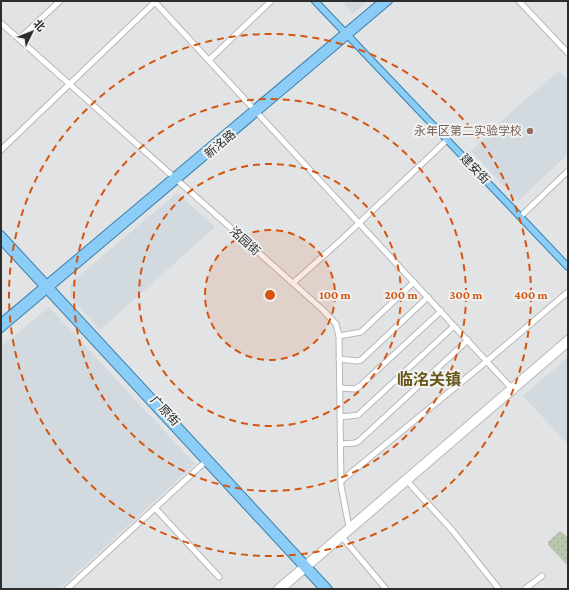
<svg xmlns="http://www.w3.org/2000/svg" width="569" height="590" font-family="'Crimson Pro','Noto Sans SC',serif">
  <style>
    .built { fill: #d2d9df }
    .grass { fill: url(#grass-dots) }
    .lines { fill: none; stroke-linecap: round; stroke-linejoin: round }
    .minor-casing { stroke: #b7b8b9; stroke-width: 7 }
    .major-casing { stroke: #3980ad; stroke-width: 8 }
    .minor { stroke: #fff; stroke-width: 5 }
    .major { stroke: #8ccdf7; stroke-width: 6 }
    .ring { fill: none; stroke: #d5550f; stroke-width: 2; stroke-dasharray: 7 5 }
    .education-dot { fill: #8d6e63; stroke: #f0f1f1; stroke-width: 1.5 }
    .labels { text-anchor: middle; stroke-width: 4; stroke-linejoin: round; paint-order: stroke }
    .education-label { font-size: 12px; fill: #785e54; stroke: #f0f1f1; text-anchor: end }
    .street-label { font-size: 12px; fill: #2d2d2d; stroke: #f0f1f1 }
    .district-label { font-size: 16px; font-weight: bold; fill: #68561b; stroke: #f0f1f1 }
    .centre { fill: #d5550f; stroke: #f0f1f1; stroke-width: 2 }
    .ring-label { font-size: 12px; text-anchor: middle; font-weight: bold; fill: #d5550f; stroke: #f0f1f1; stroke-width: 4; stroke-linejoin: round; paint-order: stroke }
  </style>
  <defs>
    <pattern id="grass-dots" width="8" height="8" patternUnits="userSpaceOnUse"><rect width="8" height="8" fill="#b9c7b0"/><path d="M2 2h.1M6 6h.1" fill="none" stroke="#9fab98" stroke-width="1.8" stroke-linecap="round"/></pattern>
  </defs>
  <rect width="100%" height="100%" fill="#e2e3e4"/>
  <!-- built -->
  <g class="built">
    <polygon points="341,1 368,1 353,14"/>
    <polygon points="559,71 568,81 568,154 518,201 471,151 512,111"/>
    <polygon points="177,193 215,227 100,330 70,297 70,286 73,281"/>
    <polygon points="49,307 195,464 59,589 1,589 1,347"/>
    <polygon points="568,357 568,444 523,396"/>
  </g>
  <!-- grass -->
  <polygon class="grass" points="560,531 568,537 568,566 548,545 548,542"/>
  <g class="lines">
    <!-- minor casing -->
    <g class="minor-casing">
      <g id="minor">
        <polyline points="154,1 514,391"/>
        <polyline points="519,1 568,53"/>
        <polyline points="1,23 323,310 336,324 339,336 341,486 349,527"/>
        <polyline points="19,39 60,1"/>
        <polyline points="209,60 271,1"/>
        <polyline points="1,150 156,1"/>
        <polyline points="520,217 568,171"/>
        <polyline points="293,283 340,241 447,140"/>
        <polyline points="339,336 361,332 414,282"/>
        <polyline points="339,359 357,361 361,360 428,297"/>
        <polyline points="340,388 355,389 360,386 441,311"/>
        <polyline points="340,417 358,415 454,326"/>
        <polyline points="340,444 355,443 359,441 468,340"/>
        <polyline points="341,481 487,361 568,292"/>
        <polyline points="408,482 452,530 499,589"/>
        <polyline points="155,508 219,577"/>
        <polyline points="343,538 386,589"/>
        <polyline points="67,589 205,462"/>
        <polyline points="276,589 568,338"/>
        <polyline points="283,589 568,344"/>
        <polyline points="525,589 542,576"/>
      </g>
    </g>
    <!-- major casing -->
    <g class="major-casing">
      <g id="major">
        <polyline points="315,1 568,267"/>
        <polyline points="1,234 329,589"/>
        <polyline points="1,241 323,589"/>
        <polyline points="1,322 382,1"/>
        <polyline points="1,329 389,1"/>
      </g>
    </g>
    <!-- minor -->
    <use href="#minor" class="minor"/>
    <!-- major -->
    <use href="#major" class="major"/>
  </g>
  <!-- distance rings -->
  <circle cx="270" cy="295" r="65" fill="#d5550f" fill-opacity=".12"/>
  <g class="ring">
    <circle cx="270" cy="295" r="65"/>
    <circle cx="270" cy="295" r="131"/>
    <circle cx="270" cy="295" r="196"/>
    <circle cx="270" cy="295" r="261"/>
  </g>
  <!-- markers -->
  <circle class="education-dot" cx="530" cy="131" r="4"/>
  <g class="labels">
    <!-- education labels -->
    <g class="education-label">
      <text x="522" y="135">永年区第二实验学校</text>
    </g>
    <!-- street labels -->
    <g class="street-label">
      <text transform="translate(220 144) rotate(-40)" y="4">新洺路</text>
      <text transform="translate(475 169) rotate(46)" y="4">建安街</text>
      <text transform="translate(245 241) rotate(42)" y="4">洺园街</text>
      <text transform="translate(165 411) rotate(47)" y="4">广原街</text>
    </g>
    <!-- district labels -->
    <g class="district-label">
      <text x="429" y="385">临洺关镇</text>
    </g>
  </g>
  <circle cx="270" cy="295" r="6" class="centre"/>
  <g class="ring-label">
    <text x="335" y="299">100 m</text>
    <text x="401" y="299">200 m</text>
    <text x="466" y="299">300 m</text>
    <text x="531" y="299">400 m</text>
  </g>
  <!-- border -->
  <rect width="569" height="590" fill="none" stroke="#2d2d2d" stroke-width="4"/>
  <!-- north arrow -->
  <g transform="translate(32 32) rotate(47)" stroke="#f0f1f1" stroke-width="3" paint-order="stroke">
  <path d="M0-3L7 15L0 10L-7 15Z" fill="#2d2d2d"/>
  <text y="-6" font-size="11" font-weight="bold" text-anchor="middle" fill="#2d2d2d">北</text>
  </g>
</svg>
